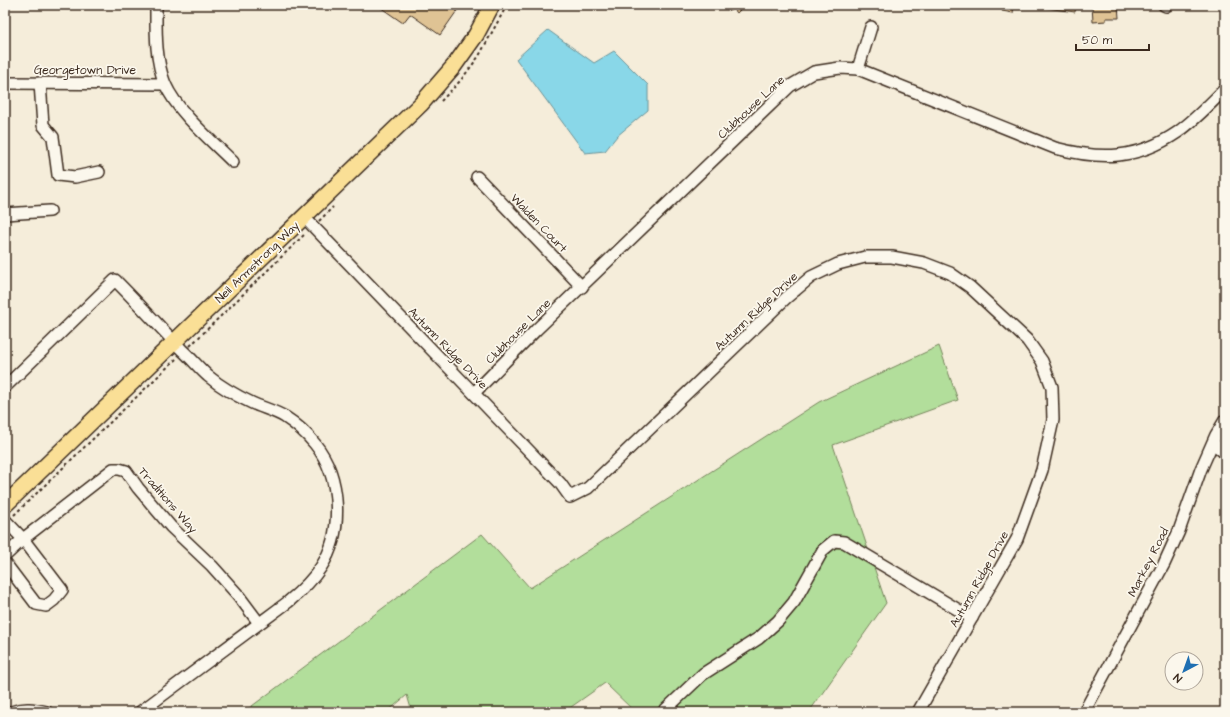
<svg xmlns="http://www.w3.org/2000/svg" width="1230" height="717" font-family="'Architects Daughter',sans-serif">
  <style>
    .green { fill: #b2de9b; stroke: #76845c }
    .water { fill: #89d7e8; stroke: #6a9297 }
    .building { fill: #dfc394; stroke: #3b2a1e }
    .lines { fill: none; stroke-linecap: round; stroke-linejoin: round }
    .minor-casing { stroke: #3b2a1e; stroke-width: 14 }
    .major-casing { stroke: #3b2a1e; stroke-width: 18 }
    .path { stroke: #3b2a1e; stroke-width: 2; stroke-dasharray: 3 3; stroke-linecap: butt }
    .minor { stroke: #fbf7ec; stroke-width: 11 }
    .major { stroke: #fadf96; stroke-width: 15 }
    .labels { text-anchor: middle; stroke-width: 3.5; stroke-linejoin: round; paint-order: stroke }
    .street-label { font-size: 12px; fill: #3b2a1e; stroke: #fbf7ec }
  </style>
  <rect width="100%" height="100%" fill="#f5edda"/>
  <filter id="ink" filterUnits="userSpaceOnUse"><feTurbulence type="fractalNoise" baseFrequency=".025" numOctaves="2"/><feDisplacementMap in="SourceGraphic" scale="8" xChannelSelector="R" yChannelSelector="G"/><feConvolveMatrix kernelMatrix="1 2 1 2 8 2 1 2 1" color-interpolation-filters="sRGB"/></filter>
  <g filter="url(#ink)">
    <!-- green -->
    <polygon class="green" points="939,346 958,400 833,445 886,603 809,712 635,712 605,683 564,712 412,712 407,695 387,712 244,712 482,534 530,588 819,402"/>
    <!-- water -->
    <polygon class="water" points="548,30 594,63 614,51 648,85 648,110 617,136 605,151 585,153 516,59"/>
    <!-- building -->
    <g class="building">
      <polygon points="377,5 461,5 440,35 410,14 403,23"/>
      <polygon points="726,5 745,5 737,13 733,8 730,11 725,6"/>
      <polygon points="1003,5 1014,5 1013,13 1002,11"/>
      <polygon points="1032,5 1076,5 1075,12 1032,6"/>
      <polygon points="1092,5 1118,5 1119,18 1106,18 1106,21 1093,22"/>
    </g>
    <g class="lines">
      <!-- minor casing -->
      <g class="minor-casing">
        <g id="minor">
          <path d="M156 5C156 31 155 59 165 84 178 113 211 140 233 162"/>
          <polyline points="1164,5 1166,6"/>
          <polyline points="858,69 871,27"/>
          <polyline points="5,83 165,84"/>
          <polyline points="40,83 43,125 53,137 58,175 75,177 99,172"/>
          <polyline points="477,177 582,287"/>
          <polyline points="5,214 50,211"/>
          <polyline points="304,217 560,483 570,497 588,488 786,298 811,277 838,264 865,257 892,257 924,263 950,273 970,287 1027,340 1042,361 1052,387 1053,420 1042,470 1017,539 918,712"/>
          <path d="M5 387 115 280C138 303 160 327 182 350 191 358 199 368 208 376 221 387 237 396 252 403 263 408 275 411 285 417 296 424 307 434 315 444 341 476 344 532 321 567 312 581 300 592 288 602L140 712"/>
          <path d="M474 393 536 330 790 86 814 72 840 68 858 69 1055 148C1101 160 1137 160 1178 132 1195 120 1210 104 1225 89"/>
          <polyline points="1213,443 1225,453"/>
          <polyline points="5,520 23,539 5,556"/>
          <polyline points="5,563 36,604 46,606 54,600 62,590 23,539 113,469 119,469 126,471 138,488 171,527 212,566 238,595 259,623"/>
          <path d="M11 712C24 707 34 709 47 712"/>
          <polyline points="663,712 703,674 759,638 778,621 794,602 823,550 834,541 844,542 972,618"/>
          <polyline points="1084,712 1164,564 1179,531 1201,469 1216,435 1225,420"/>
        </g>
      </g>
      <!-- major casing -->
      <g class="major-casing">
        <polyline id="major" points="5,505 421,104 454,66 476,35 492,5"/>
      </g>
      <!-- path -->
      <g class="path">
        <polyline points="441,101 461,80 479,56 507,5"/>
        <polyline points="319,221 333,207"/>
        <polyline points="190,346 306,233"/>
        <polyline points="14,515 177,358"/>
      </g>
      <!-- minor -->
      <use href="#minor" class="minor"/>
      <!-- major -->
      <use href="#major" class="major"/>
    </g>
  </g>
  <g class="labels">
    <!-- street labels -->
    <g class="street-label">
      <text x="85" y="74">Georgetown Drive</text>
      <text transform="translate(751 107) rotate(-43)" y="4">Clubhouse Lane</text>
      <text transform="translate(539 223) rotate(46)" y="4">Walden Court</text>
      <text transform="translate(257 262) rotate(-44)" y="4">Neil Armstrong Way</text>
      <text transform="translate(756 311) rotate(-43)" y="4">Autumn Ridge Drive</text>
      <text transform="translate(518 331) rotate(-45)" y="4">Clubhouse Lane</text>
      <text transform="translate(448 348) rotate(46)" y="4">Autumn Ridge Drive</text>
      <text transform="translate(168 500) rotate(49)" y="4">Traditions Way</text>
      <text transform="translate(1148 562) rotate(-63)" y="4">Markey Road</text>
      <text transform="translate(979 579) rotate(-61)" y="4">Autumn Ridge Drive</text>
    </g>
  </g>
  <!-- margin -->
  <rect width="1230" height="717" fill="none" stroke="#fbf7ec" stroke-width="20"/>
  <rect x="10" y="10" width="1210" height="697" fill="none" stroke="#3b2a1e" stroke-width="1.5" filter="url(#ink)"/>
  <!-- north arrow -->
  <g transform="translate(1184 671) rotate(221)"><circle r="19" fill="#fbf7ec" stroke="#aea59a"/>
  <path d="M0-3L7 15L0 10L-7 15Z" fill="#1f6fb2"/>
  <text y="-6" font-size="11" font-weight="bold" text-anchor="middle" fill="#3b2a1e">N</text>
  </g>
  <!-- scale -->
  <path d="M1076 44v6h73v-6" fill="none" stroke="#3b2a1e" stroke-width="2"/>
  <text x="1082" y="44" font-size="12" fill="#3b2a1e" stroke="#fbf7ec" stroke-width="3" paint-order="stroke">50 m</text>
</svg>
